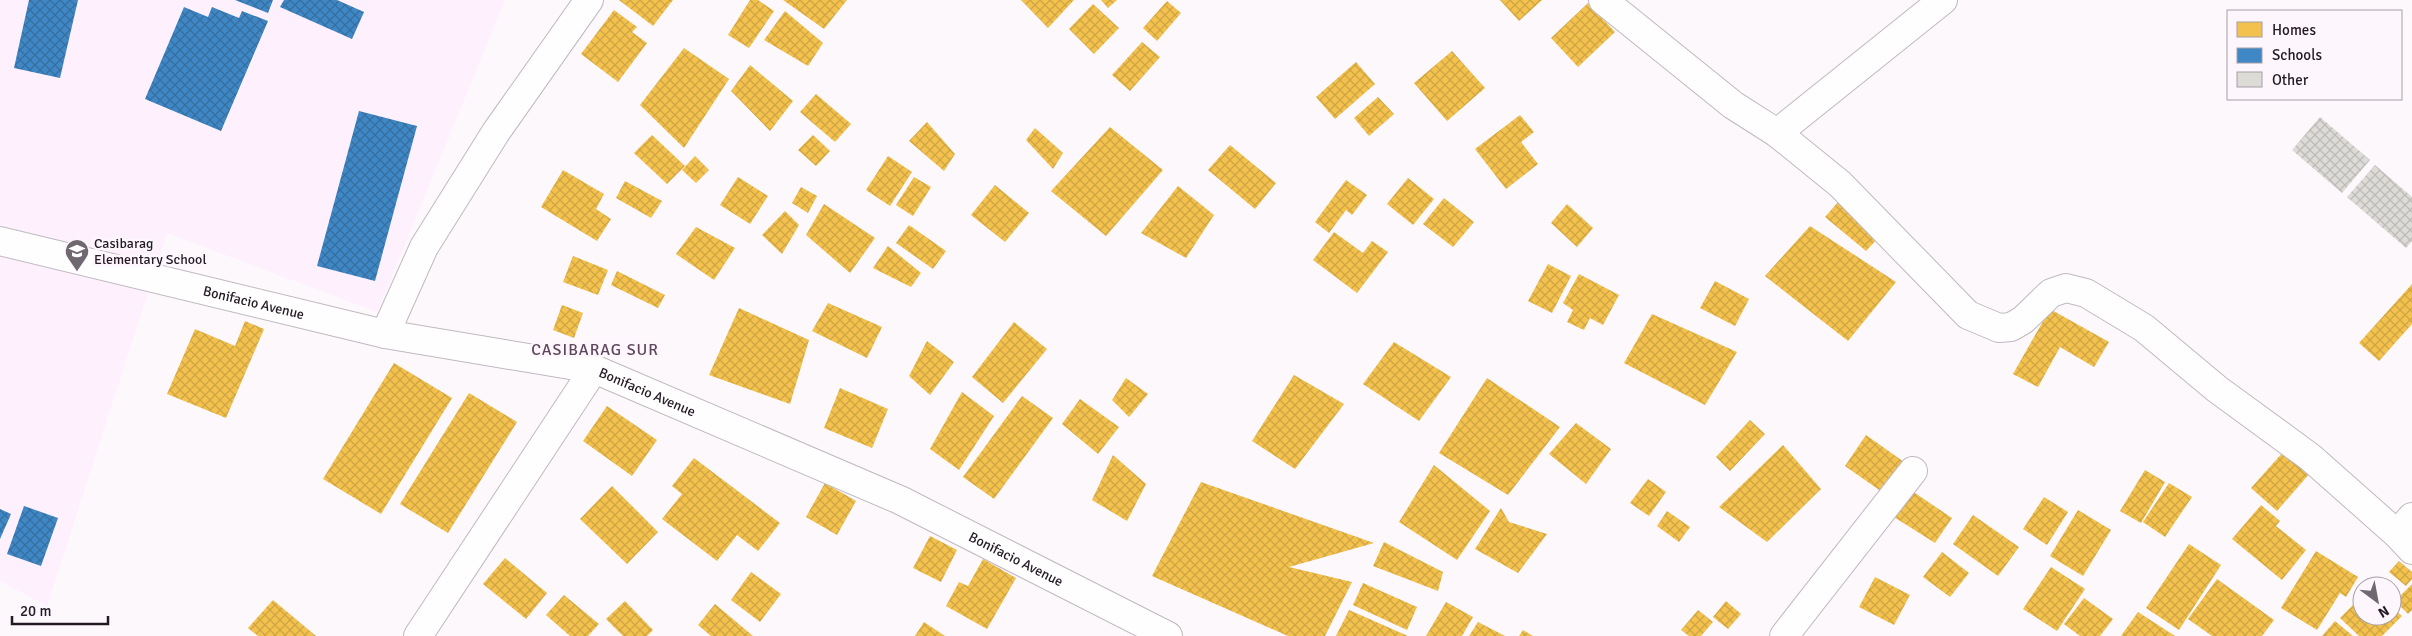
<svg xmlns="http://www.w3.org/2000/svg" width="2412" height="636" font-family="Signika,sans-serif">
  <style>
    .built { fill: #fef0fd }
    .homes { fill: url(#homes-cross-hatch) }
    .schools { fill: url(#schools-cross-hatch) }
    .building { fill: url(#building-cross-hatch) }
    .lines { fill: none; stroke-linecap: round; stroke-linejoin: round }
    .street-casing { stroke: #c0b9c0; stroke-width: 30 }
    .secondary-casing { stroke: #c0b9c0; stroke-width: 30 }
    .street { stroke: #fffeff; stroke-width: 28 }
    .secondary { stroke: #fffeff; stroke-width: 28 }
    .labels { text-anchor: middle; stroke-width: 5; stroke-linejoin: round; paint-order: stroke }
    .poi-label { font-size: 14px; fill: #241a24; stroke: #fdf7fd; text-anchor: start }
    .street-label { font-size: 14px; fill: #241a24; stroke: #fdf7fd }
    .quarter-label { font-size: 16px; letter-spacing: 1px; fill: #5e465d; stroke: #fdf7fd }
  </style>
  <defs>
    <pattern id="homes-cross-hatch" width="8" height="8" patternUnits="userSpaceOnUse" patternTransform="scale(1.25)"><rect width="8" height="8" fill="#f2c14e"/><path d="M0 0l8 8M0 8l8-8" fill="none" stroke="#cfa544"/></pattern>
    <pattern id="schools-cross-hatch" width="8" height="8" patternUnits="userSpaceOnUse" patternTransform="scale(1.25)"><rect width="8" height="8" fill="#3f88c5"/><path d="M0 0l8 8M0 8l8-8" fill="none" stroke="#356ea0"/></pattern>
    <pattern id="building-cross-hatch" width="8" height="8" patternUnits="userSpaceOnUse" patternTransform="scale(1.25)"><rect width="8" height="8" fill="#dcdbd6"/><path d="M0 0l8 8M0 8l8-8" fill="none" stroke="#bdbbb8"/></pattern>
  </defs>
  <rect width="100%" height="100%" fill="#fcf8fc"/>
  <!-- built -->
  <polygon class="built" points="0,0 505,0 377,312 167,233 47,606 0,581"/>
  <!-- homes -->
  <g class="homes">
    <polygon points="619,0 673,0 653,26"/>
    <polygon points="750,0 758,0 774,11 749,48 728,35"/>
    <polygon points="783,0 847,0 824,29"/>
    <polygon points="1021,0 1074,0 1048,28"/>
    <polygon points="1101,0 1117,0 1108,8"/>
    <polygon points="1500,0 1542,0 1519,21"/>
    <polygon points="1167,1 1181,13 1157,41 1143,28"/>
    <polygon points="1588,3 1615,32 1578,67 1551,38"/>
    <polygon points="1093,4 1119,28 1094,54 1069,29"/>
    <polygon points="614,10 637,27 632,32 647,43 618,82 581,54"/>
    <polygon points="785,11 823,43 808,66 764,40"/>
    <polygon points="1142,42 1160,57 1130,91 1112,75"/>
    <polygon points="684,48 729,79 684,148 640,105"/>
    <polygon points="1452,51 1485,88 1447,121 1414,83"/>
    <polygon points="1356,62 1375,84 1335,119 1316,97"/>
    <polygon points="750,65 793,101 770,131 731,91"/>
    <polygon points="816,94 851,124 835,142 800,112"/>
    <polygon points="1378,97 1394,114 1369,136 1354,118"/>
    <polygon points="1520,115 1534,132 1521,142 1538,164 1506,189 1475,149"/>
    <polygon points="927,122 955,154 944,171 909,141"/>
    <polygon points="1110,127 1163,170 1106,236 1051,191"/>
    <polygon points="1035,128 1063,153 1053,169 1026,140"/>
    <polygon points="652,135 685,166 667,184 634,153"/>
    <polygon points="813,135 830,151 816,166 798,150"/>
    <polygon points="1230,145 1276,183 1255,209 1208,170"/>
    <polygon points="695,156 709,170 696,183 682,170"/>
    <polygon points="888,156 912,172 890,206 866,190"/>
    <polygon points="563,170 604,194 596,209 611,219 597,241 541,207"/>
    <polygon points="738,177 768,196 750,224 720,205"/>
    <polygon points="914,177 931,187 913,216 896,205"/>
    <polygon points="1408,178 1434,199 1413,225 1387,204"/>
    <polygon points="1346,180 1367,195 1352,215 1346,210 1329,233 1315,222"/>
    <polygon points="625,181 662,201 651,218 616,198"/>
    <polygon points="995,185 1029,213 1005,242 971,215"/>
    <polygon points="1178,186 1214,215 1186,258 1141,233"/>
    <polygon points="801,187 817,196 808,213 792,203"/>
    <polygon points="1444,198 1474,222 1453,247 1423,224"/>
    <polygon points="1839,201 1880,236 1866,251 1825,217"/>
    <polygon points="824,204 875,238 850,273 806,235"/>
    <polygon points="1567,204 1593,228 1577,247 1551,223"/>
    <polygon points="785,211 799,225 782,254 762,235"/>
    <polygon points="909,225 946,251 933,269 896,243"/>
    <polygon points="1810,226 1896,282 1848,341 1765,276"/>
    <polygon points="696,227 735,248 714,280 676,254"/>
    <polygon points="1334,232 1363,253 1372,241 1388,252 1357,293 1313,260"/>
    <polygon points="888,246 921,273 911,287 873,268"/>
    <polygon points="573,256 608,270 598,295 563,282"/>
    <polygon points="1548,264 1571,276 1552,313 1528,301"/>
    <polygon points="617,271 665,295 658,308 611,285"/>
    <polygon points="1579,274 1619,295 1603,325 1590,318 1584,330 1567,322 1573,310 1563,303"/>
    <polygon points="1715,281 1749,299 1735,326 1700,308"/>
    <polygon points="2412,284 2412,324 2379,361 2359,343"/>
    <polygon points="828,303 882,327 867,358 812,331"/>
    <polygon points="562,305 583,313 574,338 553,330"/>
    <polygon points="739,308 809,340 790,404 709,375"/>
    <polygon points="2050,309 2109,342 2094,367 2060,347 2038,387 2013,374"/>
    <polygon points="1652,314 1737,352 1705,405 1624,363"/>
    <polygon points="245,321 264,329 226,418 167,394 195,329 235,346"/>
    <polygon points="1014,322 1047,349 1003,403 972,377"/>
    <polygon points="927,341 954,362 930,395 909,376"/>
    <polygon points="1394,342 1451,377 1419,421 1363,384"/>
    <polygon points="394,363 452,398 381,514 323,479"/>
    <polygon points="1294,375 1344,404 1295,469 1252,441"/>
    <polygon points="1126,378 1148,394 1129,417 1112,400"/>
    <polygon points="1487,378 1560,427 1508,495 1439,453"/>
    <polygon points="840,388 888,409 872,448 824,428"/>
    <polygon points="962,392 994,416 959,470 930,449"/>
    <polygon points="469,393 517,422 448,533 400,504"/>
    <polygon points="1022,396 1053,418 994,499 963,477"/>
    <polygon points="1080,399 1119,427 1098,454 1062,424"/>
    <polygon points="607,406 657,440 632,476 583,441"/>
    <polygon points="1750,420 1765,434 1730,471 1716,457"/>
    <polygon points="1576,423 1611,449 1586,484 1549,454"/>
    <polygon points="1866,435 1904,462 1882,492 1845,466"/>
    <polygon points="1783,445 1821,489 1767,542 1719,507"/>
    <polygon points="2284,451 2310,473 2277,511 2251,488"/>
    <polygon points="1113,455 1146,484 1127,521 1092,500"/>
    <polygon points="694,458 780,523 758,551 737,535 717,561 662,519 682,494 672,486"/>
    <polygon points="1434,465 1490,511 1457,560 1399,522"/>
    <polygon points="2145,470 2165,482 2141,523 2120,511"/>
    <polygon points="1648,479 1666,492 1649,516 1630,503"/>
    <polygon points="1201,482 1374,543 1289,567 1352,582 1325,636 1288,636 1152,576"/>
    <polygon points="825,483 856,501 837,535 806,517"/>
    <polygon points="2169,483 2192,497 2165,537 2143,522"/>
    <polygon points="612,486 658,532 627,564 580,519"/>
    <polygon points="1912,491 1952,518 1935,543 1894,517"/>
    <polygon points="2044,497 2068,512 2047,545 2023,529"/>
    <polygon points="2261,505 2280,521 2276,526 2306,550 2282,580 2232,539"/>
    <polygon points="1501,508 1509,522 1547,534 1518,573 1475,549"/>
    <polygon points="2078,510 2111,530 2083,576 2050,556"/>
    <polygon points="1667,511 1690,527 1679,542 1657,526"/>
    <polygon points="1973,515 2019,547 1998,576 1953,544"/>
    <polygon points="930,536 957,550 941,582 913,568"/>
    <polygon points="1384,542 1443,572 1438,591 1373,566"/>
    <polygon points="2189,544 2221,565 2179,630 2146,608"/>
    <polygon points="2316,551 2358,577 2346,597 2340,593 2317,630 2281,608"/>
    <polygon points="1942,552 1969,573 1950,597 1923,577"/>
    <polygon points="505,558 547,593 526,619 483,584"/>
    <polygon points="983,559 1016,578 987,629 946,606 959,582 968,586"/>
    <polygon points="2399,561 2412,572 2412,579 2406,586 2389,572"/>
    <polygon points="2051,567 2085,589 2057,631 2023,609"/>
    <polygon points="751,572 781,594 760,622 731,600"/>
    <polygon points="1875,577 1910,595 1894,625 1859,607"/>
    <polygon points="2217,579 2274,620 2262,636 2212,636 2188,619"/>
    <polygon points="1363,583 1417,607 1407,630 1353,605"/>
    <polygon points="2412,584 2412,610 2408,614 2395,601"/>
    <polygon points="564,595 599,624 588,636 570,636 546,615"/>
    <polygon points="2362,596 2362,616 2392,616 2392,607 2402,616 2382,636 2359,636 2340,618"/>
    <polygon points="2084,598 2113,619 2100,636 2080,636 2064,624"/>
    <polygon points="273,600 316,636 258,636 248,628"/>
    <polygon points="625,601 653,630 647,636 623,636 606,619"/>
    <polygon points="1726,601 1741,614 1728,629 1713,617"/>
    <polygon points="1446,602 1473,617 1462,636 1426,636"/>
    <polygon points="715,604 753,636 711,636 698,625"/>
    <polygon points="1349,610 1408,636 1336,636"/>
    <polygon points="1698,610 1713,622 1701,636 1689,636 1681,630"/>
    <polygon points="2138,612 2175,636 2121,636"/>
    <polygon points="2335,621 2353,636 2322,636"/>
    <polygon points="924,622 945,636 915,636"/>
    <polygon points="1478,622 1505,636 1469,636"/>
    <polygon points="1523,630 1533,636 1519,636"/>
  </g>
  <!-- schools -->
  <g class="schools">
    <polygon points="29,0 78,0 60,78 14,68"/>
    <polygon points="235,0 273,0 268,13"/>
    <polygon points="284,0 337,0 364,12 352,39 280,7"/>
    <polygon points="184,7 208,17 212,7 239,18 242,11 268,21 221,131 145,99"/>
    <polygon points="359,111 417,126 375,281 317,266"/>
    <polygon points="24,506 58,518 41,566 7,554"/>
    <polygon points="0,509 11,514 0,539"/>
  </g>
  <!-- building -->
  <g class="building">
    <polygon points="2320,117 2370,160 2342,193 2292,150"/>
    <polygon points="2375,165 2412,197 2412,241 2406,248 2347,197"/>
  </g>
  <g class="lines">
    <!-- street casing -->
    <g class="street-casing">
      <g id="street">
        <polyline points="1603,0 1733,105 1777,133 1840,184 1968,315 1999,328 2011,327 2023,320 2051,293 2066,288 2086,293 2144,328 2217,389 2310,457 2397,534"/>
        <polyline points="1777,133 1943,0"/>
        <polyline points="385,334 424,247 496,132 589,0"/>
        <polyline points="2412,517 2397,534 2412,550"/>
        <polyline points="418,636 594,369"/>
        <polyline points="1784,636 1913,471"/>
      </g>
    </g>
    <!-- secondary casing -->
    <g class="secondary-casing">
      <g id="secondary">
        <path id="s1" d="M0 241 385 334 594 369 900 500 1168 636"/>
      </g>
    </g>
    <!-- street -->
    <use href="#street" class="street"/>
    <!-- secondary -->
    <use href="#secondary" class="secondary"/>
  </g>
  <!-- icons -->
  <defs>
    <g id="school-pin" transform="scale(1.25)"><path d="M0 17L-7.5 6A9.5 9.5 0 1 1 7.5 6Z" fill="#706870" stroke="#fdf7fd"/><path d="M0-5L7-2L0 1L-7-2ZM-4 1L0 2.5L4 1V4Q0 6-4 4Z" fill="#fff"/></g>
  </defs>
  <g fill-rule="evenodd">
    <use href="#school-pin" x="77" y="251"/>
  </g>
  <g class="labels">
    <!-- poi labels -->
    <g class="poi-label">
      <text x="94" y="248">Casibarag<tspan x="94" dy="16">Elementary School</tspan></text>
    </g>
    <!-- street labels -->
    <g class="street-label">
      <text dy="5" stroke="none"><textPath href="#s1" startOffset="261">Bonifacio Avenue</textPath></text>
      <text dy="5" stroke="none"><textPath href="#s1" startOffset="666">Bonifacio Avenue</textPath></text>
      <text dy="5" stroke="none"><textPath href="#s1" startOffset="1071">Bonifacio Avenue</textPath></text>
    </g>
    <!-- quarter labels -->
    <g class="quarter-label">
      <text x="595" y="355">CASIBARAG SUR</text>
    </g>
  </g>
  <!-- legend -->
  <rect x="2227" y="10" width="175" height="90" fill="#fdf7fd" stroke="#a69fa6"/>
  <rect x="2237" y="22" width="25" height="15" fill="#f2c14e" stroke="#a69fa6"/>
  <text x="2272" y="35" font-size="15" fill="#241a24">Homes</text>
  <rect x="2237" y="48" width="25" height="15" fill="#3f88c5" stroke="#a69fa6"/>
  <text x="2272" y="60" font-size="15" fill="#241a24">Schools</text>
  <rect x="2237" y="72" width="25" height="15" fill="#dcdbd6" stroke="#a69fa6"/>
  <text x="2272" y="85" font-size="15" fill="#241a24">Other</text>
  <!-- north arrow -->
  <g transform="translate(2377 601) rotate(148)"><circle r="24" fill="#fdf7fd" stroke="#a69fa6"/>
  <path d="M0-4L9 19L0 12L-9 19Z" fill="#706870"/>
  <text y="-8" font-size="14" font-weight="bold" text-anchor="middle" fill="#241a24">N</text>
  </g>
  <!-- scale -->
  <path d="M12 616v8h96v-8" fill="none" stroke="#241a24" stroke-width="2.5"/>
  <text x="20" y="616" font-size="15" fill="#241a24" stroke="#fdf7fd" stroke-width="4" paint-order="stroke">20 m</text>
</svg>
